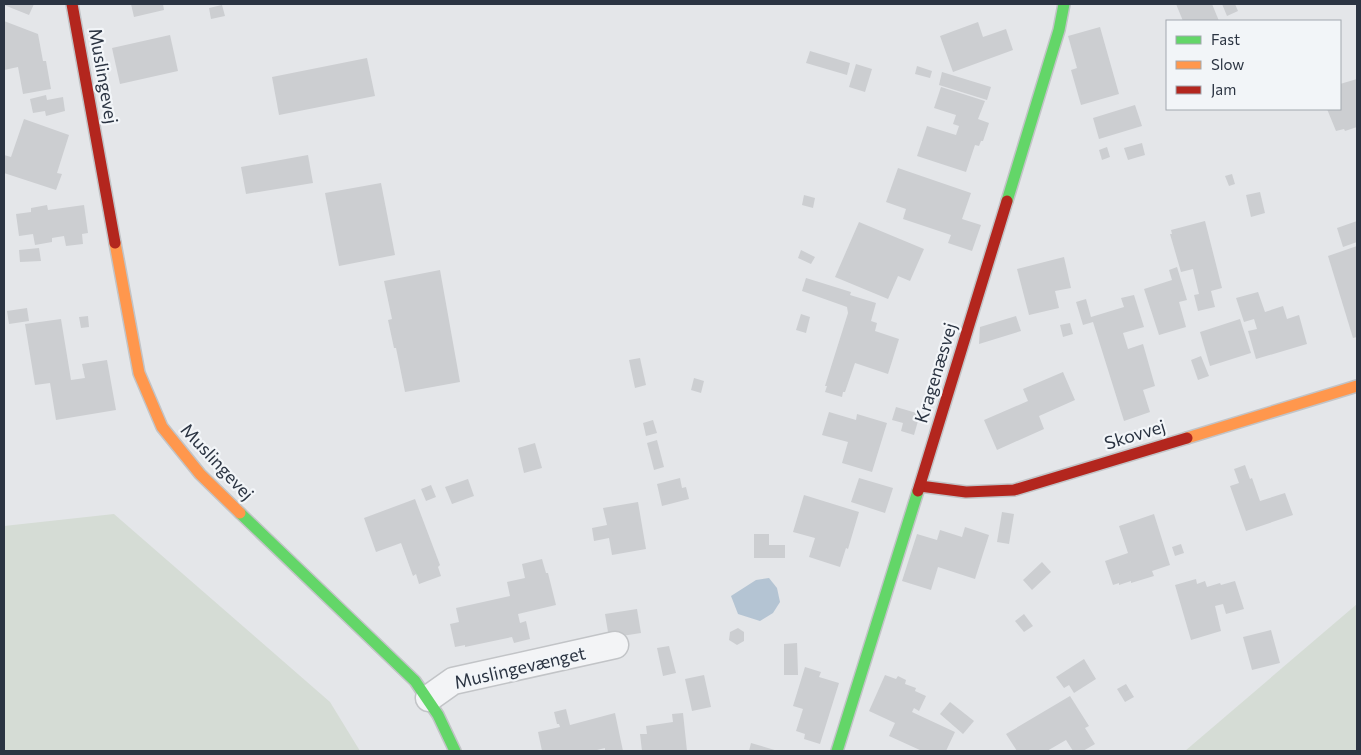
<svg xmlns="http://www.w3.org/2000/svg" width="1361" height="755" font-family="Commissioner,sans-serif">
  <style>
    .green { fill: #d5dcd5 }
    .water { fill: #b4c4d3 }
    .building { fill: #ccced1 }
    .lines { fill: none; stroke-linecap: round; stroke-linejoin: round }
    .street-casing { stroke: #c2c4c7; stroke-width: 29 }
    .fast-casing { stroke: #c2c4c7; stroke-width: 14 }
    .slow-casing { stroke: #c2c4c7; stroke-width: 14 }
    .jam-casing { stroke: #c2c4c7; stroke-width: 14 }
    .street { stroke: #f3f4f6; stroke-width: 26 }
    .fast { stroke: #63d668; stroke-width: 11 }
    .slow { stroke: #ff974d; stroke-width: 11 }
    .jam { stroke: #b3261e; stroke-width: 11 }
    .labels { text-anchor: middle; stroke-width: 4.5; stroke-linejoin: round; paint-order: stroke }
    .street-label { font-size: 18px; fill: #2b3442; stroke: #f2f5f8 }
  </style>
  <rect width="100%" height="100%" fill="#e4e6e9"/>
  <!-- green -->
  <g class="green">
    <polygon points="114,514 330,702 360,751 4,751 4,526"/>
    <polygon points="1357,604 1357,751 1185,751"/>
  </g>
  <!-- water -->
  <polygon class="water" points="769,578 777,588 780,602 773,613 760,621 738,614 731,596 756,580"/>
  <!-- building -->
  <g class="building">
    <polygon points="4,4 34,4 29,15 4,5"/>
    <polygon points="131,4 163,4 164,10 134,17"/>
    <polygon points="1176,4 1212,4 1219,21 1183,21"/>
    <polygon points="1222,4 1235,4 1238,11 1227,16"/>
    <polygon points="222,5 225,16 211,19 209,8"/>
    <polygon points="4,21 38,34 43,61 46,61 51,89 23,94 18,67 4,70"/>
    <polygon points="978,22 983,37 1006,29 1013,50 953,72 940,36"/>
    <polygon points="1100,27 1119,94 1081,105 1071,70 1077,68 1068,36"/>
    <polygon points="170,35 178,71 120,84 112,48"/>
    <polygon points="810,51 850,63 847,75 806,63"/>
    <polygon points="367,58 375,96 279,115 272,77"/>
    <polygon points="856,64 872,69 865,92 849,87"/>
    <polygon points="917,66 932,71 930,78 915,74"/>
    <polygon points="942,72 991,87 987,100 939,85"/>
    <polygon points="1357,79 1357,127 1345,131 1344,129 1336,131 1327,109 1340,109 1340,84"/>
    <polygon points="941,87 985,101 978,119 989,123 983,141 981,141 979,146 975,145 966,172 917,156 927,126 956,135 959,126 953,124 956,115 934,108"/>
    <polygon points="46,95 47,100 63,97 65,111 46,116 45,111 33,113 30,99"/>
    <polygon points="1135,105 1142,126 1099,139 1093,118"/>
    <polygon points="24,119 69,135 57,173 62,174 56,190 4,173 4,155 11,157"/>
    <polygon points="1142,143 1145,155 1128,160 1124,148"/>
    <polygon points="1107,147 1110,157 1102,160 1099,150"/>
    <polygon points="308,155 313,183 246,194 241,167"/>
    <polygon points="898,168 971,193 962,219 981,225 972,251 948,243 951,235 903,219 906,209 886,202"/>
    <polygon points="1232,174 1235,184 1229,186 1225,176"/>
    <polygon points="381,183 395,255 339,266 325,193"/>
    <polygon points="1260,192 1265,213 1251,217 1246,195"/>
    <polygon points="804,195 815,198 813,208 802,205"/>
    <polygon points="47,205 48,210 84,205 88,233 82,234 83,244 66,246 64,236 52,238 52,242 35,245 33,234 19,236 16,214 31,212 31,208"/>
    <polygon points="1205,221 1222,288 1211,291 1215,307 1198,311 1194,295 1199,294 1193,269 1181,272 1170,234 1172,234 1171,230"/>
    <polygon points="1357,221 1357,242 1343,247 1337,228"/>
    <polygon points="859,222 924,249 910,281 898,276 888,299 835,277"/>
    <polygon points="1357,246 1357,337 1353,338 1328,256"/>
    <polygon points="39,248 41,261 20,262 19,250"/>
    <polygon points="801,250 815,257 811,264 798,258"/>
    <polygon points="1064,257 1071,288 1055,291 1059,308 1029,315 1017,269"/>
    <polygon points="1177,267 1187,300 1179,302 1186,327 1159,335 1144,289 1172,280 1169,270"/>
    <polygon points="440,270 460,382 405,392 396,348 394,348 388,320 392,319 384,281"/>
    <polygon points="806,278 851,292 850,295 876,303 871,321 877,323 875,331 899,339 888,374 855,363 845,392 843,392 842,397 825,392 827,386 825,386 848,313 847,307 802,291"/>
    <polygon points="1258,292 1265,312 1283,306 1287,319 1299,315 1307,344 1256,359 1248,331 1257,329 1254,319 1244,322 1236,298"/>
    <polygon points="1134,295 1144,327 1123,333 1128,349 1143,344 1155,386 1143,390 1150,412 1124,421 1093,322 1083,325 1076,302 1086,299 1091,317 1124,307 1121,298"/>
    <polygon points="27,308 29,321 9,324 7,311"/>
    <polygon points="801,314 810,317 806,333 796,330"/>
    <polygon points="88,316 89,327 81,328 79,317"/>
    <polygon points="1016,316 1021,331 979,344 980,327"/>
    <polygon points="61,319 71,380 85,378 82,364 107,360 116,410 56,420 50,383 35,385 25,324"/>
    <polygon points="1240,319 1251,353 1210,366 1200,332"/>
    <polygon points="1070,323 1073,334 1063,337 1060,325"/>
    <polygon points="1201,356 1209,376 1198,380 1191,360"/>
    <polygon points="640,358 646,385 635,388 629,360"/>
    <polygon points="1063,372 1075,400 1039,416 1044,429 997,450 984,420 1028,401 1023,389"/>
    <polygon points="694,378 704,381 701,393 691,390"/>
    <polygon points="896,407 920,414 914,435 901,431 903,423 892,420"/>
    <polygon points="829,412 856,420 857,414 887,423 872,472 842,463 848,442 822,435"/>
    <polygon points="653,420 657,433 646,436 643,423"/>
    <polygon points="657,440 664,467 654,470 647,443"/>
    <polygon points="535,443 542,468 524,473 518,448"/>
    <polygon points="1245,465 1250,479 1252,478 1260,501 1285,493 1293,515 1246,531 1230,486 1239,483 1234,469"/>
    <polygon points="680,478 682,488 686,487 689,499 662,506 657,484"/>
    <polygon points="859,478 893,488 885,513 851,502"/>
    <polygon points="468,479 474,496 452,504 445,487"/>
    <polygon points="431,485 436,497 426,501 421,489"/>
    <polygon points="804,495 859,512 848,549 846,548 840,567 809,557 815,538 793,532"/>
    <polygon points="415,499 440,565 438,567 441,576 419,584 416,574 413,576 401,543 376,552 364,518"/>
    <polygon points="638,502 646,549 612,555 609,538 594,541 592,528 607,525 603,508"/>
    <polygon points="1002,512 1014,514 1009,544 997,542"/>
    <polygon points="1154,514 1170,565 1152,571 1154,576 1131,583 1131,581 1119,585 1119,583 1113,585 1105,561 1128,553 1119,526"/>
    <polygon points="965,527 989,535 975,579 938,567 931,590 902,581 917,534 937,540 940,530 962,537"/>
    <polygon points="754,534 769,534 769,545 785,545 785,558 754,558"/>
    <polygon points="1181,544 1184,553 1175,556 1172,547"/>
    <polygon points="542,559 546,573 548,573 556,605 518,614 520,623 526,621 530,639 514,643 512,637 465,647 465,645 455,647 450,624 459,622 456,608 510,596 507,582 525,578 522,564"/>
    <polygon points="1042,562 1051,572 1032,590 1023,580"/>
    <polygon points="1196,579 1197,584 1205,581 1207,587 1220,583 1221,585 1235,581 1244,609 1226,614 1223,604 1215,606 1221,631 1191,640 1175,585"/>
    <polygon points="637,609 641,633 609,638 605,614"/>
    <polygon points="1024,614 1033,626 1024,632 1015,621"/>
    <polygon points="738,628 744,632 744,641 737,645 729,640 730,632"/>
    <polygon points="1271,630 1280,663 1252,670 1243,637"/>
    <polygon points="797,643 798,675 784,675 784,644"/>
    <polygon points="669,646 676,673 663,676 657,648"/>
    <polygon points="1084,659 1096,679 1074,693 1069,685 1064,688 1056,677"/>
    <polygon points="805,667 821,672 819,677 839,683 820,744 804,739 805,734 796,731 803,709 793,706"/>
    <polygon points="704,675 711,707 692,711 685,679"/>
    <polygon points="885,675 896,679 898,676 906,680 905,684 916,688 915,691 926,696 919,711 914,708 912,712 955,732 946,751 922,751 889,736 895,723 869,711"/>
    <polygon points="1126,684 1134,697 1125,702 1117,689"/>
    <polygon points="1070,696 1089,726 1085,728 1095,744 1083,751 1073,751 1066,740 1047,751 1017,751 1006,734"/>
    <polygon points="950,702 974,721 963,734 940,714"/>
    <polygon points="566,709 570,725 615,713 623,751 605,751 605,748 593,751 542,751 538,732 560,727 559,724 557,724 554,712"/>
    <polygon points="683,713 687,751 642,751 640,734 647,734 646,726 673,722 672,714"/>
    <polygon points="751,743 778,751 749,751"/>
  </g>
  <g class="lines">
    <!-- street casing -->
    <g class="street-casing">
      <polyline id="street" points="429,698 453,681 615,645"/>
    </g>
    <!-- fast casing -->
    <g class="fast-casing">
      <g id="fast">
        <polyline points="1007,201 1059,30 1064,4"/>
        <polyline points="240,513 415,681 438,715 455,751"/>
        <polyline points="837,751 918,491"/>
      </g>
    </g>
    <!-- slow casing -->
    <g class="slow-casing">
      <g id="slow">
        <polyline points="115,243 139,373 162,427 200,474 240,513"/>
        <polyline points="1187,438 1357,386"/>
      </g>
    </g>
    <!-- jam casing -->
    <g class="jam-casing">
      <g id="jam">
        <polyline points="72,4 115,243"/>
        <polyline points="920,486 966,492 1014,490 1187,438"/>
        <polyline points="918,491 1007,201"/>
      </g>
    </g>
    <!-- street -->
    <use href="#street" class="street"/>
    <!-- fast -->
    <use href="#fast" class="fast"/>
    <!-- slow -->
    <use href="#slow" class="slow"/>
    <!-- jam -->
    <use href="#jam" class="jam"/>
  </g>
  <g class="labels">
    <!-- street labels -->
    <g class="street-label">
      <text transform="translate(103 76) rotate(80)" y="6">Muslingevej</text>
      <text transform="translate(936 373) rotate(-73)" y="6">Kragenæsvej</text>
      <text transform="translate(1135 435) rotate(-17)" y="6">Skovvej</text>
      <text transform="translate(217 462) rotate(47)" y="6">Muslingevej</text>
      <text transform="translate(520 668) rotate(-13)" y="6">Muslingevænget</text>
    </g>
  </g>
  <!-- border -->
  <rect width="1361" height="755" fill="none" stroke="#2b3442" stroke-width="10"/>
  <!-- legend -->
  <rect x="1166" y="20" width="175" height="90" fill="#f2f5f8" stroke="#a2a8af"/>
  <rect x="1176" y="36" width="25" height="8" fill="#63d668" stroke="#a2a8af"/>
  <text x="1211" y="45" font-size="15" fill="#2b3442">Fast</text>
  <rect x="1176" y="61" width="25" height="8" fill="#ff974d" stroke="#a2a8af"/>
  <text x="1211" y="70" font-size="15" fill="#2b3442">Slow</text>
  <rect x="1176" y="86" width="25" height="8" fill="#b3261e" stroke="#a2a8af"/>
  <text x="1211" y="95" font-size="15" fill="#2b3442">Jam</text>
</svg>
